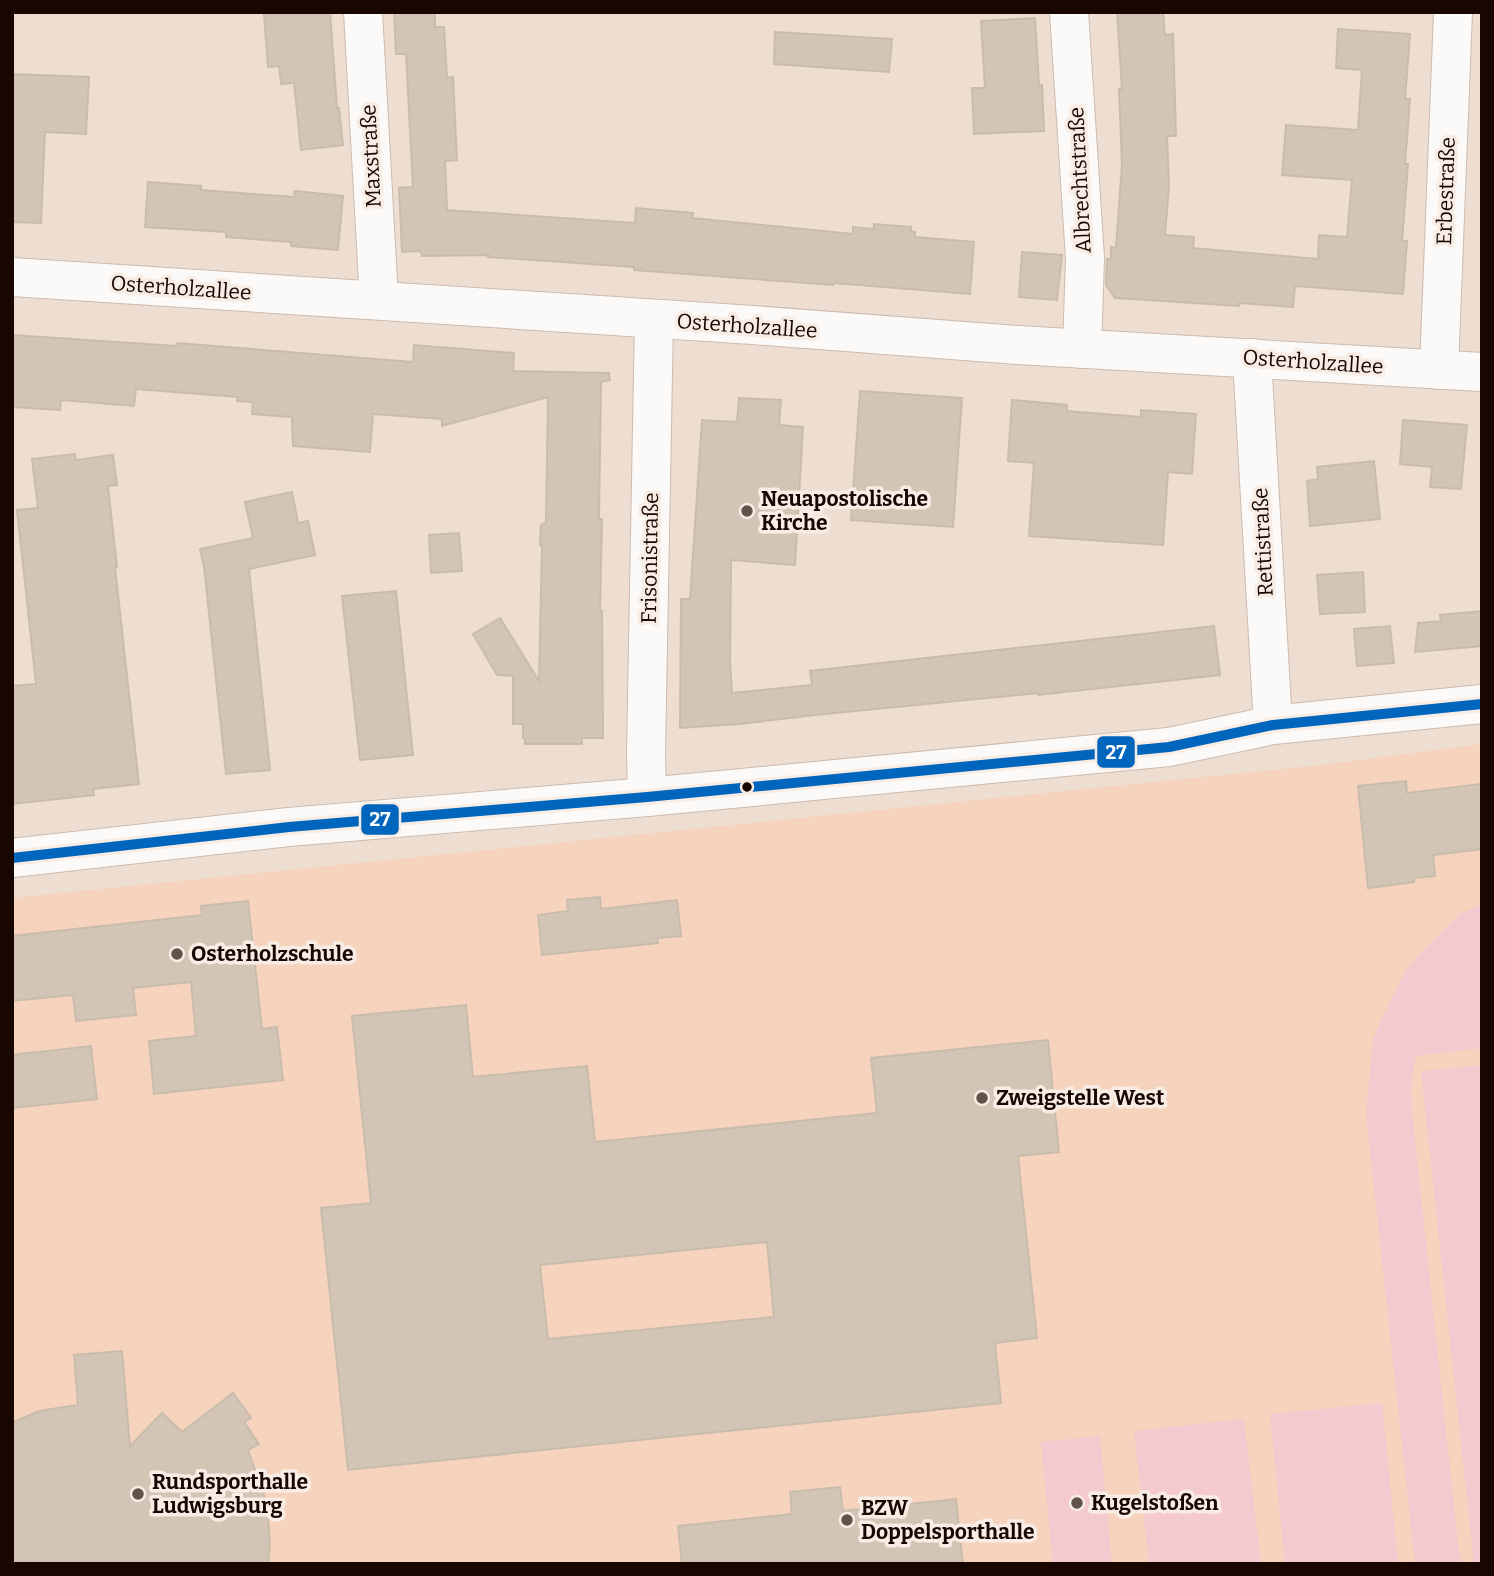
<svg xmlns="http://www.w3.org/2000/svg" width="1494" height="1576" font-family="Bitter,serif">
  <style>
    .built { fill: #f5d3bc }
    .green { fill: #f5c9d0 }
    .building { fill: #d3c5b6; stroke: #cabcad; stroke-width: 2; fill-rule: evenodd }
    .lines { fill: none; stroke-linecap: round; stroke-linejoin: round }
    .minor-casing { stroke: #ccbbaf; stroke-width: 40 }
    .minor { stroke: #fcfaf8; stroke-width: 38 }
    .bus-1-casing { stroke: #f8ede5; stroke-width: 16 }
    .bus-1 { stroke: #0065bd; stroke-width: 10 }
    .poi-dot { fill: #635249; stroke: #f8ede5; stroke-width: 2.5 }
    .bus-dot { fill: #180700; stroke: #f8ede5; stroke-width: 2.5 }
    .labels { text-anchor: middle; stroke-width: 7; stroke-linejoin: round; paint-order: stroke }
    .street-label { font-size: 21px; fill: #180700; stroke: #f8ede5 }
    .poi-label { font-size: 21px; font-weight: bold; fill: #180700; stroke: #f8ede5; text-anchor: start }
    .line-badge { stroke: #f8ede5; stroke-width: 2.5 }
    .badge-label { font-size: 19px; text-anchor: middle; font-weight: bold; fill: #fff }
  </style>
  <rect width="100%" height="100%" fill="#eeddd1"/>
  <!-- built -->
  <polygon class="built" points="1482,744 1482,1564 12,1564 12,898 1312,766"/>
  <!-- green -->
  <g class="green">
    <path d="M1482 904V1048L1416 1056C1411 1074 1411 1093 1412 1112L1459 1553 1463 1564H1415L1366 1114 1373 1038 1406 969 1460 914Z"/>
    <polygon points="1482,1065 1482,1564 1474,1564 1421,1071"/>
    <polygon points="1382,1403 1398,1564 1285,1564 1270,1414"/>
    <polygon points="1244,1419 1261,1564 1149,1564 1134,1431"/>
    <polygon points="1100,1436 1112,1564 1053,1564 1041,1442"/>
  </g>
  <!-- building -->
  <g class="building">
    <polygon points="275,12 330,12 337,108 339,108 343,145 301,150 294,83 281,84 279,66 268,67 264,14"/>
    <polygon points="394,12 435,12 435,27 444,27 447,78 453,77 457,160 445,161 447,210 635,223 636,208 693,213 692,218 853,234 853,227 874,229 874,224 911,227 911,231 915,232 915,237 974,242 970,294 834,283 833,285 634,270 634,267 488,257 489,255 422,256 421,251 402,252 399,188 413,187 406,54 396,54"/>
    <polygon points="1117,12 1163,12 1165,35 1173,34 1176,136 1167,136 1169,186 1165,235 1194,237 1193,248 1318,259 1319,235 1347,237 1352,180 1282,175 1286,125 1358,130 1362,70 1336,68 1338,29 1410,34 1405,99 1410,99 1405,164 1408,164 1402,241 1407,241 1403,294 1295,286 1293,307 1239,303 1239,306 1115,298 1106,285 1107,259 1111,259 1111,247 1116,248 1122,164 1119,89 1122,89"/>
    <polygon points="1035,18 1039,85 1042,85 1044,131 974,134 972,88 985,88 981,21"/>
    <polygon points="775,32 892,39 889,72 774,64"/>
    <polygon points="12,74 89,77 86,134 45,132 41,223 12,222"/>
    <polygon points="148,182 201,186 201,190 294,197 295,191 343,196 338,250 291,246 291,242 226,237 226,232 145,227"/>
    <polygon points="1022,252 1062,255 1057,300 1019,297"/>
    <polygon points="12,335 176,346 177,343 413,362 414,345 514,353 513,371 609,373 610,380 601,382 599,519 602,519 600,611 602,611 603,738 582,738 582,744 525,744 525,739 523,738 523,724 513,724 513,676 497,675 473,634 500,618 539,681 542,545 540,545 541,525 546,522 548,397 442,426 442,419 373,414 370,452 293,446 292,417 252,414 253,402 237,401 238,397 136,389 134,406 61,400 60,410 13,407"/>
    <polygon points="860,391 962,398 953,527 851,520"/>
    <polygon points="739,398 781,400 779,425 803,427 795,565 731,560 730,663 732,693 812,685 810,671 1214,626 1220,675 1038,695 1038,693 815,715 740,724 680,728 681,599 690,599 702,420 737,422"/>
    <polygon points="1012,400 1067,405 1067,411 1141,417 1141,410 1196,414 1192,474 1168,472 1163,545 1029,536 1034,463 1008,461"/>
    <polygon points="1403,420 1467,425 1461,489 1430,487 1432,467 1400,464"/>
    <polygon points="75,454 76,460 113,455 117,485 108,486 117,567 115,567 139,784 93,789 94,795 12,804 12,686 36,684 17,510 38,508 32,459"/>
    <polygon points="1374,461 1380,519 1310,526 1307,481 1318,479 1317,467"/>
    <polygon points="292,492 298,523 308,521 315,555 249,569 270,770 226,774 204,566 200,549 253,538 245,502"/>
    <polygon points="459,533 462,571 431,573 429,535"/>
    <polygon points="1363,572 1365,612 1320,614 1317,575"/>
    <polygon points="396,591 413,755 360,760 342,596"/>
    <polygon points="1482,611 1482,646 1415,652 1418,623 1441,621 1440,615"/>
    <polygon points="1390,626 1394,663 1357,666 1354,629"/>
    <polygon points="1406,781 1407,793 1482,784 1482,849 1433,855 1435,876 1414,878 1414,882 1368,888 1358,786"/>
    <polygon points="600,897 601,909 677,900 681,936 657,938 658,943 542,955 538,915 568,911 567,900"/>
    <polygon points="248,901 262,1029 277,1027 283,1080 154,1094 149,1041 196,1036 191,982 133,988 136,1015 76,1021 73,995 12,1001 12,936 202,915 201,906"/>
    <path d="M466 1005 473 1077 587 1066 595 1142 877 1113 871 1058 1048 1040 1059 1152 1018 1156 1037 1338 995 1343 1001 1403 348 1470 321 1208 371 1203 352 1016ZM767 1242 774 1317 548 1339 540 1265Z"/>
    <polygon points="91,1046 97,1099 12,1108 12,1055"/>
    <polygon points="122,1351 130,1446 162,1413 182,1432 233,1393 251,1418 244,1422 259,1444 248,1450 267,1504 270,1544 268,1564 12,1564 12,1423 39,1411 78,1405 74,1355"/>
    <polygon points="840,1487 843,1511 956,1499 963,1564 682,1564 678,1526 792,1514 790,1492"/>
  </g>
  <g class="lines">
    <!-- minor casing -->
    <g class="minor-casing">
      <g id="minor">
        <polyline points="363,12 379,300"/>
        <polyline points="1069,12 1085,258 1082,349"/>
        <polyline points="12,277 753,325 1018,345 1482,372"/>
        <polyline points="1252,358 1273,725"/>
        <polyline points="1439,370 1453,12"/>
        <polyline points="647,797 646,753 654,319"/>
        <polyline points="12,858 289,827 647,797 1169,747 1273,725 1482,704"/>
      </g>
    </g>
    <!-- minor -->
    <use href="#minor" class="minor"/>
    <!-- bus-1 casing -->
    <g class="bus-1-casing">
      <polyline id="bus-1" points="12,858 289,827 647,797 1169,747 1273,725 1482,704"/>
    </g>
    <!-- bus-1 -->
    <use href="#bus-1" class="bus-1"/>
  </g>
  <!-- markers -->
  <g class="poi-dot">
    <circle cx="747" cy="511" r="7"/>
    <circle cx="177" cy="954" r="7"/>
    <circle cx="982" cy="1098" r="7"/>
    <circle cx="138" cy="1494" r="7"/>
    <circle cx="1077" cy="1503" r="7"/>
    <circle cx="847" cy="1520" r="7"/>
  </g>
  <circle class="bus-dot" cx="747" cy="787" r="6"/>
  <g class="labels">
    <!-- street labels -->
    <g class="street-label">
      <text transform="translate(371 156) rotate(-93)" y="7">Maxstraße</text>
      <text transform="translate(1080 180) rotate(-93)" y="7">Albrechtstraße</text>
      <text transform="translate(1446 191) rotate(-88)" y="7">Erbestraße</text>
      <text transform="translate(181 288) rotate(4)" y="7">Osterholzallee</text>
      <text transform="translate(747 326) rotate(4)" y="7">Osterholzallee</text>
      <text transform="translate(1313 362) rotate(4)" y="7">Osterholzallee</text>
      <text transform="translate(1263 542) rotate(-93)" y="7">Rettistraße</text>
      <text transform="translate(650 558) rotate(-89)" y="7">Frisonistraße</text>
    </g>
    <!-- poi labels -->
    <g class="poi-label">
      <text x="761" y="506">Neuapostolische<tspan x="761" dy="24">Kirche</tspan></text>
      <text x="191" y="961">Osterholzschule</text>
      <text x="996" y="1105">Zweigstelle West</text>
      <text x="152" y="1489">Rundsporthalle<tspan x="152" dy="24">Ludwigsburg</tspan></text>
      <text x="1091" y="1510">Kugelstoßen</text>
      <text x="861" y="1515">BZW<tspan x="861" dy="24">Doppelsporthalle</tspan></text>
    </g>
  </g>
  <g class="line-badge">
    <rect x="1096" y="735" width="40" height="34" rx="7" fill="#0065bd"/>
    <rect x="360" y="803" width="40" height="33" rx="7" fill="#0065bd"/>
  </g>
  <g class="badge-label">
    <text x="1116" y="759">27</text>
    <text x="380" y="826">27</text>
  </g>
  <!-- border -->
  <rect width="1494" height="1576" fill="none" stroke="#180700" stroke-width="28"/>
</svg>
